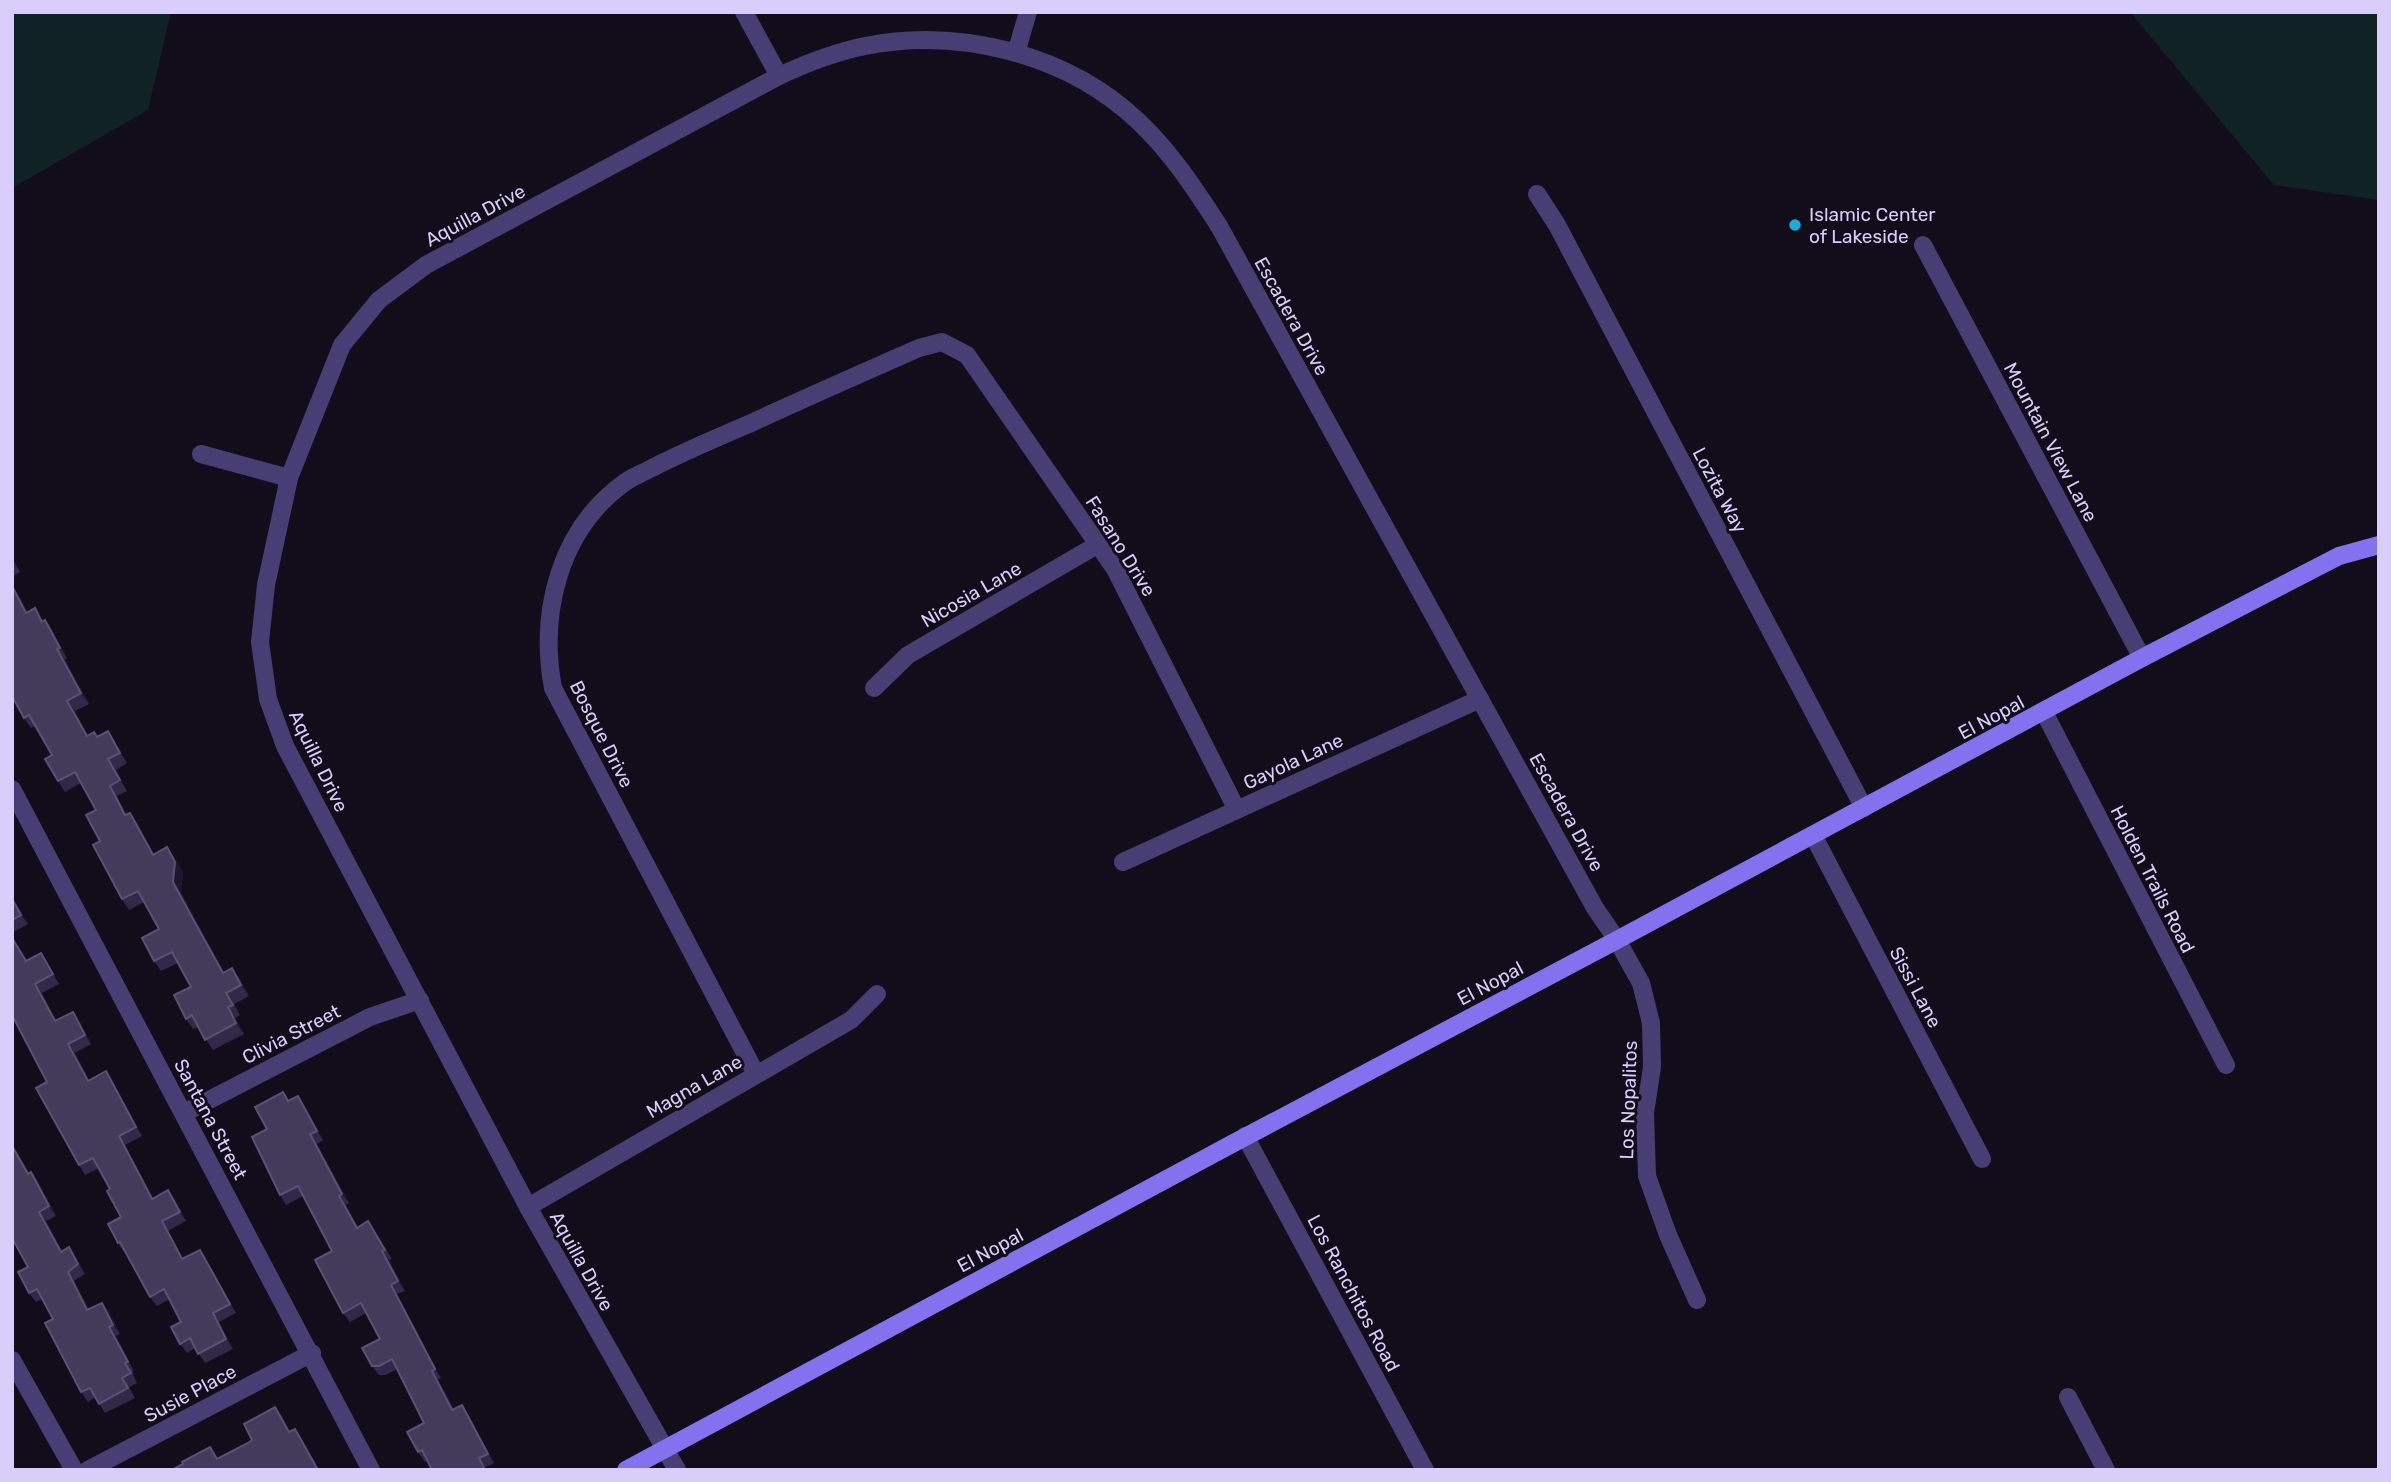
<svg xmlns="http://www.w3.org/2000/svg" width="2391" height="1482" font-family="Rubik,sans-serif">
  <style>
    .green { fill: #112224 }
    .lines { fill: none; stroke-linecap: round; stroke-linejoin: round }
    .minor { stroke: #473e74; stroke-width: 18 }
    .tertiary { stroke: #473e74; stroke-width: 18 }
    .secondary { stroke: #8471ed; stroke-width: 18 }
    .wall { fill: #322847 }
    .shaded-wall { fill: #1e162e }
    .building { fill: #443a5a; stroke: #5b5173; stroke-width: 2 }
    .poi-dot { fill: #1bacd7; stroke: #120d1b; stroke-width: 2.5 }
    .labels { text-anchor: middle; stroke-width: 6; stroke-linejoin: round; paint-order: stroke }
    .poi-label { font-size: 19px; fill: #d8cef9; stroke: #120d1b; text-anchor: start }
    .street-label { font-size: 19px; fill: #d8cef9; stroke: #120d1b }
  </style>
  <rect width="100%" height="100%" fill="#120d1b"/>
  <!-- green -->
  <g class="green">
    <polygon points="12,12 171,12 148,110 12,188"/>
    <polygon points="2130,12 2379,12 2379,200 2274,185"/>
  </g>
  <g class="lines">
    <!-- minor -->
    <g class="minor">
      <polyline points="744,12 779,76"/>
      <polyline points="1016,53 1028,12"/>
      <polyline points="1537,194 1557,225 1864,808"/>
      <polyline points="1923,245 2142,658"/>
      <polyline points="201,454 289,478"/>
      <polyline points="874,688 908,655 1097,545"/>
      <polyline points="2044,712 2226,1065"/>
      <polyline points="12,789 371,1470"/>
      <polyline points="1813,835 1982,1159"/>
      <polyline points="1123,862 1480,699"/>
      <path d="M756 1074 553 688C539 613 559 530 624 483 632 477 643 473 652 468 683 452 716 438 749 424 805 398 862 373 919 348L942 342 967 355 1115 569 1237 810"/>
      <polyline points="184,1113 370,1017 420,1000"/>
      <polyline points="528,1207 851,1020 877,994"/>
      <polyline points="12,1360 74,1470"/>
      <polyline points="2068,1397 2106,1470"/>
      <polyline points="88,1470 312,1353"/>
      <path d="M677 1470 528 1207 285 746 268 699 260 642 266 585 289 478 342 345 379 300 426 265 779 76C807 63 835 52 865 46 959 27 1067 54 1138 121 1171 152 1195 189 1219 226L1595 908 1617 940 1641 983 1651 1023 1652 1067 1645 1113 1647 1176 1668 1235 1697 1300"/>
    </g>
    <!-- tertiary -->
    <polyline class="tertiary" points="1245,1136 1425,1470"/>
    <!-- secondary -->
    <polyline class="secondary" points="626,1470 1230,1145 1617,940 2142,658 2339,556 2379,545"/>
  </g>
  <!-- wall -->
  <g class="wall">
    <polygon points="12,558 20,572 12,577"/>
    <polygon points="28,612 43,621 45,620 52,630 67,658 65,660 89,704 75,711 88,736 98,737 108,731 127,763 116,770 127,791 117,796 126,814 137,823 154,854 175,858 183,873 181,892 201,930 224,973 240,979 249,996 234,1004 240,1015 235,1018 244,1034 213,1050 198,1027 193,1029 186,1019 191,987 178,963 161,971 154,961 159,929 144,902 129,910 122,899 100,841 96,810 81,783 65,792 58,781 52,755 36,726 31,728 24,718"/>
    <polygon points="12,897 28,924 12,933"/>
    <polygon points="12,935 27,961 47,962 59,984 42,993 56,1020 79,1021 91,1044 75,1053 89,1080 112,1080 142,1136 125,1145 153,1198 174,1199 186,1221 168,1231 183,1258 206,1259 236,1313 219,1322 233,1349 205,1363 195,1348 187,1353 180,1344 181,1322 170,1299 157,1306 150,1297 126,1251 124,1252 118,1243 121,1217 110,1189 99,1168 85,1175 79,1165 47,1082"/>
    <polygon points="283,1092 289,1101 298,1096 304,1106 323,1140 317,1144 349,1203 346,1205 358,1228 368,1221 392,1259 389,1260 405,1291 397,1294 441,1378 438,1380 454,1409 468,1414 494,1463 486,1467 427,1460 425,1462 418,1452 424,1423 397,1369 386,1375 379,1375 372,1366 380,1339 366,1313 350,1322 343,1313 332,1251 303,1196 286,1205 280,1195 267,1129"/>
    <polygon points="12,1143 29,1173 38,1182 56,1216 46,1221 62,1251 75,1256 85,1274 74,1281 89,1309 102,1303 109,1312 120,1334 116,1336 134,1371 132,1372 137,1383 129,1387 135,1398 105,1413 95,1397 88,1402 81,1392 53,1319 42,1299 36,1302 29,1293 28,1267 13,1240 12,1240"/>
  </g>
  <!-- shaded-wall -->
  <g class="shaded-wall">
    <polygon points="12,583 34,623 26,613 12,586"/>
    <polygon points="45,620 52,630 67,658 60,648"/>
    <polygon points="57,649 65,660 89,704 81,693"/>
    <polygon points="67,701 75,711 94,747 87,736"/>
    <polygon points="108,731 115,742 127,763 120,753"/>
    <polygon points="108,759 116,770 127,791 120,780"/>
    <polygon points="110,786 117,796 132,826 125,815"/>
    <polygon points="130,813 137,823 160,866 153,855"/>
    <polygon points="167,847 175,858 183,873 181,892 230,984 223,973 173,882"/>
    <polygon points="12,897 15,902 28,924 21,915"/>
    <polygon points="12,935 32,971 26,961 12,938"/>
    <polygon points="41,953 47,962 59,984 53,974"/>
    <polygon points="232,968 240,979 249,996 241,985"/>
    <polygon points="35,984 42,993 62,1030 55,1021"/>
    <polygon points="228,1007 235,1018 244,1034 236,1023"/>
    <polygon points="73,1012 79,1021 91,1044 85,1035"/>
    <polygon points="68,1044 75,1053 94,1090 88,1081"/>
    <polygon points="106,1071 112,1080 142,1136 136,1127"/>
    <polygon points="298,1096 304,1106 323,1140 317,1131"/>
    <polygon points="310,1134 317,1144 349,1203 342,1194"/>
    <polygon points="119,1136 125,1145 158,1208 152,1199"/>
    <polygon points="12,1143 34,1183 28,1174 12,1146"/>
    <polygon points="31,1172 38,1182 56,1216 49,1206"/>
    <polygon points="168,1190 174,1199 186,1221 180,1212"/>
    <polygon points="339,1196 346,1205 363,1237 357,1228"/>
    <polygon points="39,1212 46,1221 67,1261 61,1252"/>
    <polygon points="162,1221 168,1231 188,1268 182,1259"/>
    <polygon points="69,1247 75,1256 85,1274 78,1264"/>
    <polygon points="200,1250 206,1259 236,1313 230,1304"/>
    <polygon points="382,1251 389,1260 405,1291 398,1281"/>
    <polygon points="68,1272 74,1281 94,1319 87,1310"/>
    <polygon points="391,1285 397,1294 441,1378 435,1369"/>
    <polygon points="102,1303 109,1312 120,1334 113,1325"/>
    <polygon points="213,1313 219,1322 233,1349 226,1339"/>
    <polygon points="109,1327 116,1336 134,1371 128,1362"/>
    <polygon points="432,1371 438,1380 459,1419 452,1410"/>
    <polygon points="462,1405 468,1414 494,1463 488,1454"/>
    <polygon points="275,1407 282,1416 295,1442 289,1432"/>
    <polygon points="295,1429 302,1438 319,1470 318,1470"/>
  </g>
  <!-- building -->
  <g class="building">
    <polygon points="12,586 26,613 35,608 42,622 45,620 60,648 57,649 81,693 67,701 87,736 94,732 97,737 108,731 120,753 108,759 120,780 110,786 125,815 130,813 153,855 167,847 175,862 173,882 193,919 223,973 232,968 241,985 226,993 233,1005 228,1007 236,1023 205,1040 192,1015 186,1019 174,995 191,987 172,952 154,961 142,938 159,929 138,891 122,899 93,845 100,841 86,815 96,810 75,772 58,781 45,759 52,755 29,715 24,718 12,696"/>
    <polygon points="12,899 21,915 12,920"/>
    <polygon points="12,938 26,961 41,953 53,974 35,984 55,1021 73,1012 85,1035 68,1044 88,1081 106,1071 136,1127 119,1136 152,1199 168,1190 180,1212 162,1221 182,1259 200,1250 230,1304 213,1313 226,1339 198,1354 190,1338 180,1344 171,1327 181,1322 164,1289 150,1297 120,1242 118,1243 108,1224 121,1217 107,1191 110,1189 93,1158 79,1165 36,1088 47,1082 12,1015"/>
    <polygon points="283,1092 288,1101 298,1096 317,1131 310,1134 342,1194 339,1196 357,1228 368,1221 385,1250 382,1251 398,1281 391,1285 435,1369 432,1371 452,1410 462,1405 488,1454 479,1458 485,1470 432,1470 422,1450 418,1452 407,1432 424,1423 392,1359 379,1366 372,1366 362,1348 380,1339 361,1303 343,1313 315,1260 332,1251 298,1186 280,1195 252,1137 267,1129 255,1107"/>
    <polygon points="12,1146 28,1174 31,1172 49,1206 39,1212 61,1252 69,1247 78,1264 68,1272 87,1310 102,1303 113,1325 109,1327 128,1362 125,1363 131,1373 122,1378 128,1388 99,1404 90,1388 81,1392 45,1323 53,1319 37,1289 29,1293 18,1272 28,1267 12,1238"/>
    <polygon points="275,1407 289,1432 295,1429 318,1470 172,1470 183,1464 182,1462 210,1447 217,1459 248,1443 252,1440 244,1424"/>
  </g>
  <!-- markers -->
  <circle class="poi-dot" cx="1795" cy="225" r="7"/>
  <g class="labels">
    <!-- poi labels -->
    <g class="poi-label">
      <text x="1809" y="221">Islamic Center<tspan x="1809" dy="22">of Lakeside</tspan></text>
    </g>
    <!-- street labels -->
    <g class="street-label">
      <text transform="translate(475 215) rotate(-28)" y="7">Aquilla Drive</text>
      <text transform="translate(1292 316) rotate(61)" y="7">Escadera Drive</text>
      <text transform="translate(2051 442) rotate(62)" y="7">Mountain View Lane</text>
      <text transform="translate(1720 490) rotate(62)" y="7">Lozita Way</text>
      <text transform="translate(1121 546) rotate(58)" y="7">Fasano Drive</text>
      <text transform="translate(971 594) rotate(-30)" y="7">Nicosia Lane</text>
      <text transform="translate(1991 717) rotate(-28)" y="7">El Nopal</text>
      <text transform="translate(602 734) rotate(63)" y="7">Bosque Drive</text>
      <text transform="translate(319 761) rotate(64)" y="7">Aquilla Drive</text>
      <text transform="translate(1293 761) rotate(-25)" y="7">Gayola Lane</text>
      <text transform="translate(1567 812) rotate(61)" y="7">Escadera Drive</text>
      <text transform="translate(2153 879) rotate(63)" y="7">Holden Trails Road</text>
      <text transform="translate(1490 983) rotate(-28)" y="7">El Nopal</text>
      <text transform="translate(1916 987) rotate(62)" y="7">Sissi Lane</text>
      <text transform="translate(291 1034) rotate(-27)" y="7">Clivia Street</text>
      <text transform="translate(694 1086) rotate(-30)" y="7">Magna Lane</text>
      <text transform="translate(1628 1100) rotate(-88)" y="7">Los Nopalitos</text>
      <text transform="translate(211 1119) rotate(62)" y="7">Santana Street</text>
      <text transform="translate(990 1250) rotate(-28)" y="7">El Nopal</text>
      <text transform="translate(582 1261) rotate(61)" y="7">Aquilla Drive</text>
      <text transform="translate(1354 1293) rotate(62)" y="7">Los Ranchitos Road</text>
      <text transform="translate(190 1393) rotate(-28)" y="7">Susie Place</text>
    </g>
  </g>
  <!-- border -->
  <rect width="2391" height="1482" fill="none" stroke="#d8cef9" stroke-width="28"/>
</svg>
